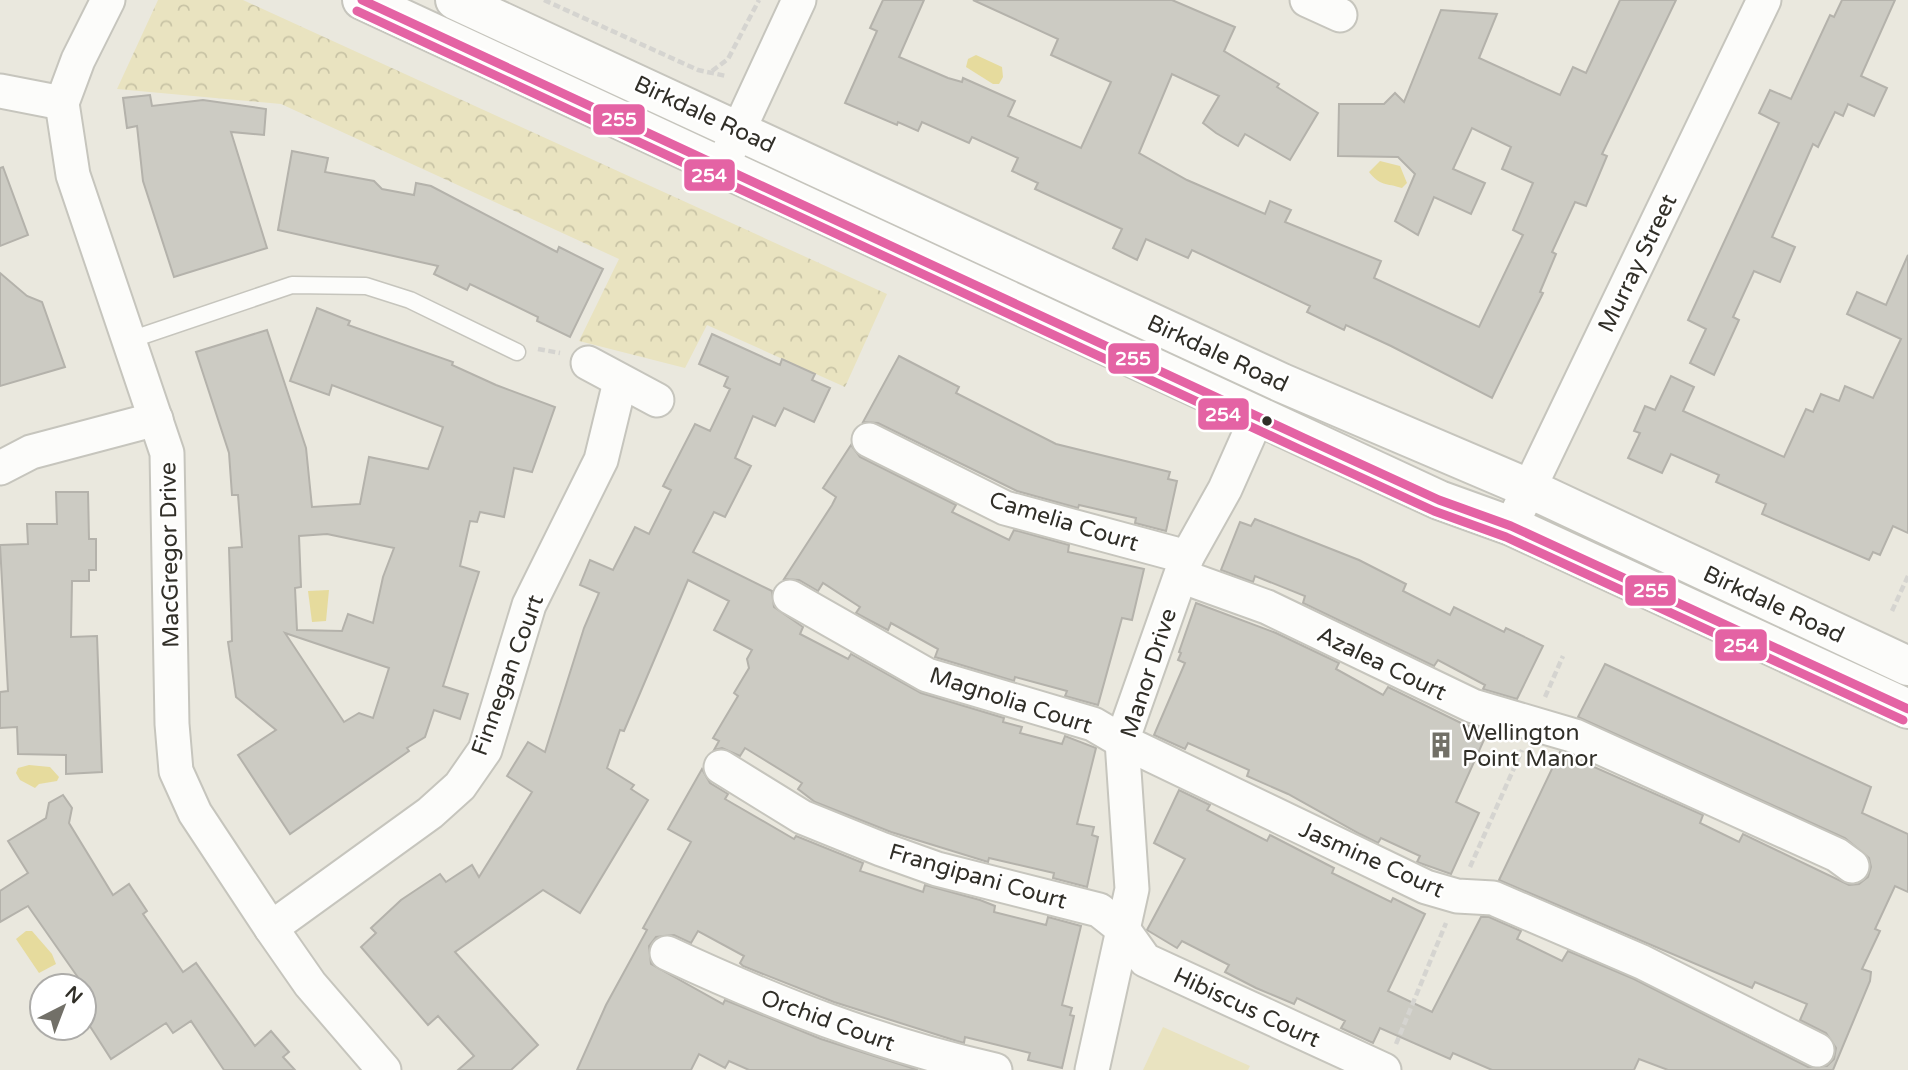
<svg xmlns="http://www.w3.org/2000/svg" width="1908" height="1070" font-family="'Varela Round',sans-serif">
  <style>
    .green { fill: #e9e3c0 }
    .park { fill: url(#park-crowns) }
    .water { fill: #e6db9d }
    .building { fill: #cccbc3; stroke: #b4b2ab; stroke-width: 2; fill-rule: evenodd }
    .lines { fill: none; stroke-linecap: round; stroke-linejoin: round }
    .service-casing { stroke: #c6c5bd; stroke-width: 19 }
    .minor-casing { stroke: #c6c5bd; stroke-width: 37 }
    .primary-casing { stroke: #c6c5bd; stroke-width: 42 }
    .path { stroke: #d5d4d0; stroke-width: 4.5; stroke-dasharray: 7 3.5; stroke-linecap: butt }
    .service { stroke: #fcfcfa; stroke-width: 16 }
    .minor { stroke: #fcfcfa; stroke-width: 33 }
    .primary { stroke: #fcfcfa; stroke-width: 38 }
    .bus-1-casing { stroke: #fff; stroke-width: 14 }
    .bus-2-casing { stroke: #fff; stroke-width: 14 }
    .bus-1 { stroke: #e463a4; stroke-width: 9 }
    .bus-2 { stroke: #e463a4; stroke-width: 9 }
    .bus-dot { fill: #312f28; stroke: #fff; stroke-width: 2.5 }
    .labels { text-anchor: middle; stroke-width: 5; stroke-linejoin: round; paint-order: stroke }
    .street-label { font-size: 23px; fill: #312f28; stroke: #fff }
    .poi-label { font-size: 23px; fill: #312f28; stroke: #fff; text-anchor: start }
    .line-badge { stroke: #fff; stroke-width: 2.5 }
    .badge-label { font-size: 19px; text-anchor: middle; font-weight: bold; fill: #fff }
  </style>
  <defs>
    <pattern id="park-crowns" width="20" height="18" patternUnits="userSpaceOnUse" patternTransform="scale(1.75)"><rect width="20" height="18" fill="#e9e3c0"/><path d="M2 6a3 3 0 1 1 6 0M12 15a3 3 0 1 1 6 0" fill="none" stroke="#c8c3a5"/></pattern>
  </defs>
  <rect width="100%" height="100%" fill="#eae8de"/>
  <!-- green -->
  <polygon class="green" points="1163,1027 1250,1066 1248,1070 1143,1070"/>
  <!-- park -->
  <polygon class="park" points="158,0 243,0 887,294 845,387 707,325 685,368 579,341 619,259 281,104 117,89"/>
  <!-- water -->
  <g class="water">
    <polygon points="976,55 1002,67 1003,77 999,84 993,84 966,67 968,59"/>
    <path d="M1380 161 1400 166 1407 183 1402 188C1386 183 1380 186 1369 172Z"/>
    <polygon points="329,590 326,621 312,622 308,591"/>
    <polygon points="29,765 50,767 59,777 57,781 39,784 35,788 20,780 16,773 18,768"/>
    <polygon points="26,931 32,931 52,954 56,964 39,973 16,939"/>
  </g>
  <!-- building -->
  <g class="building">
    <polygon points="883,0 924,0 899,57 948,78 962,82 963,78 1015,101 1008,116 1081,148 1111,82 1051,55 1058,39 973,0 1172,0 1235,27 1224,51 1279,84 1277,87 1318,113 1290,160 1245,134 1238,146 1216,133 1203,123 1219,96 1172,74 1139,153 1187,180 1265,214 1270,201 1291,210 1285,222 1381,261 1374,278 1479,327 1523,235 1513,230 1533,183 1502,169 1511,147 1472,128 1453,169 1485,183 1471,214 1434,197 1418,235 1395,221 1415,174 1398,157 1338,156 1339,104 1384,104 1395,93 1404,102 1441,10 1497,14 1479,58 1560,95 1573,67 1586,73 1620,0 1676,0 1602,154 1607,156 1586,206 1575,202 1552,252 1556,254 1540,292 1543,293 1492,398 1391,346 1346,325 1344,330 1307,312 1310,306 1192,250 1188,258 1146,239 1137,260 1113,248 1122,229 1035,189 1038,183 1012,171 1018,158 972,137 969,143 922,122 918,131 898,122 897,125 845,103 877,31 870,28"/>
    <polygon points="1842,0 1895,0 1861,76 1887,88 1874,116 1848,104 1843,116 1835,112 1818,147 1813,144 1772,237 1795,247 1780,282 1754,271 1733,317 1739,320 1714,375 1690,363 1706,329 1688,320 1779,123 1759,113 1770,90 1791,99 1830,15 1834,17"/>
    <polygon points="150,95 152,106 203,100 266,109 264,135 231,132 267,248 174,277 143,181 137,126 127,128 123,98"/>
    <polygon points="292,151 328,158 325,172 374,181 382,189 414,195 416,183 431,186 557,252 559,247 603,269 570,337 537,321 538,317 470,284 467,290 434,274 438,266 278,230"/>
    <polygon points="3,167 28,235 0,246 0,168"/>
    <polygon points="1908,255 1908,533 1893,526 1880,555 1873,552 1869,560 1762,514 1766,504 1716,482 1719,475 1671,454 1662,473 1628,458 1640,433 1634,431 1645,406 1655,410 1671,376 1694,387 1683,411 1784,457 1806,409 1813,412 1821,394 1839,401 1845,386 1873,398 1901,339 1847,314 1857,292 1886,305"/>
    <polygon points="0,273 27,296 42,302 65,367 0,386"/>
    <path d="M317 308 350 321 348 325 453 362 452 365 496 385 555 407 532 472 514 468 504 517 480 512 477 522 470 521 460 566 479 572 443 686 468 694 460 719 434 710 425 737 407 748 409 751 290 834 238 755 276 730 236 697 228 642 232 641 229 548 242 547 238 495H232L229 453 196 352 267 330 306 448 312 507 360 504 369 457 428 469 443 427 332 385 329 395 290 381ZM327 534 394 548 383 577 373 623 348 614 342 631 297 630 295 588 301 587 299 536ZM285 633 389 668 373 718 359 713 344 722Z"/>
    <polygon points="712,334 780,365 782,359 815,374 812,380 830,388 814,422 784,408 775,426 753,416 735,458 751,466 725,517 714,512 693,552 772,591 774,607 803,627 800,634 848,659 851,654 921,693 1004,718 1003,722 1022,727 1020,733 1062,744 1065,736 1096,748 1077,824 1094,827 1092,835 1098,837 1087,887 1053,878 1054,873 989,858 988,862 891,832 815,802 798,789 802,783 745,748 740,756 722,748 714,750 719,741 713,738 738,696 734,693 749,668 747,659 752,650 714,630 729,601 688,580 624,731 620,730 607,768 634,785 631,789 648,800 580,913 543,890 455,952 538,1045 511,1070 458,1070 474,1056 438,1016 428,1025 361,947 376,933 371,928 401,900 440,874 446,882 472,865 479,877 532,792 507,776 528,742 545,752 584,628 599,593 580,585 590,560 613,570 635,527 649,534 671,490 663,486 695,424 710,431 730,389 724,386 728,377 699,364"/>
    <polygon points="899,356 959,387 956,393 1056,444 1170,472 1168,479 1177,481 1166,531 1135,523 1136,518 1079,505 1078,508 1017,491 878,423 863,422"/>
    <polygon points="851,445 860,457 956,505 952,512 1009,540 1014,530 1069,545 1068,552 1144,569 1132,620 1122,618 1098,705 1065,696 1067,691 1015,677 1014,681 935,657 938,649 891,623 888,630 869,620 856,613 860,607 823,583 818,591 799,580 784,579 832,505 836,497 823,488"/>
    <polygon points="56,492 88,492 89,539 96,539 96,570 89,570 89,581 72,581 71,637 97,636 102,772 66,774 66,755 18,754 17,727 0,728 0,692 8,691 0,545 28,544 27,524 57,524"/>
    <polygon points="1255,519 1359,560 1406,584 1403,591 1450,615 1454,607 1504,632 1506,628 1543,646 1517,699 1483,689 1485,685 1438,660 1434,666 1303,603 1305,596 1255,576 1253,582 1221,570 1240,522 1251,526"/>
    <polygon points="1196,603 1276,633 1339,663 1336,669 1383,695 1388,687 1463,724 1488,731 1456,802 1479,813 1451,874 1417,862 1420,856 1381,838 1378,843 1360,834 1288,794 1247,776 1249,770 1188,743 1185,749 1154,735 1185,663 1178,660 1181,653 1179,652"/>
    <polygon points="1605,664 1871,787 1862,813 1908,834 1908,892 1895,886 1875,929 1880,931 1862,969 1871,972 1870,981 1833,1070 1668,1070 1639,1059 1634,1070 1492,1070 1453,1053 1450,1059 1380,1028 1373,1043 1341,1028 1345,1021 1297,998 1294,1004 1256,988 1225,972 1229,965 1182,941 1177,948 1147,930 1185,859 1154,843 1179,790 1210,805 1207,810 1267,841 1270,835 1334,868 1332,873 1391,902 1393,898 1425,914 1388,991 1432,1012 1481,917 1489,917 1521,931 1517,939 1562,961 1568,951 1634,979 1808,1067 1827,1066 1834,1059 1836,1048 1826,1033 1800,1020 1807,1004 1755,982 1752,988 1499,880 1560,752 1703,815 1700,823 1739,842 1743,834 1849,885 1859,884 1868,877 1871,867 1869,858 1845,838 1578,717"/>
    <polygon points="702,769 710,783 728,794 725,799 794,839 796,836 863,863 860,871 923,892 925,885 980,900 995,906 994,912 1046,925 1048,917 1081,926 1062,1005 1072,1008 1070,1015 1074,1016 1062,1068 1028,1060 1030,1053 965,1037 964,1043 957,1041 834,1002 743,966 740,963 744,956 698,931 691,943 674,935 656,937 649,946 651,964 723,1004 725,1000 821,1039 918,1070 749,1070 729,1061 725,1068 699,1054 691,1070 577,1070 606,1005 647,930 643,928 691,842 668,829"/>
    <polygon points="63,795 72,808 69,823 113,895 129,884 147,911 143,914 183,972 196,963 255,1046 271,1031 289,1052 283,1057 295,1070 224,1070 191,1021 173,1033 166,1023 111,1059 84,1017 84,986 28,906 0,922 0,891 28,873 8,841 46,818 49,803"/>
  </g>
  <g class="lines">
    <!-- service casing -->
    <g class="service-casing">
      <polyline id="service" points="130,340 292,285 366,286 410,300 517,352"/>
    </g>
    <!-- minor casing -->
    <g class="minor-casing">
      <g id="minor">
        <polyline points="108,0 78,60 62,103 73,175 167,453 172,724 176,771 195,813 271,928 310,984 384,1070"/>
        <polyline points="1307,0 1340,15"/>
        <polyline points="0,91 62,103"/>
        <polyline points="722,166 799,0"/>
        <polyline points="588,363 657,400"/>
        <polyline points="869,440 1005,508 1187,557"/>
        <polyline points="0,468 31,452 156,419"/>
        <polyline points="1511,526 1764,0"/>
        <polyline points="1181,576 1267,607 1473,706 1575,736 1837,855 1852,866"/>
        <polyline points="790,597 927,675 1093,724 1122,741 1426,887 1457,896 1493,898 1642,962 1817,1050"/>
        <polyline points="721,767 802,817 881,849 937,869 1099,910 1123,929 1145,960 1384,1070"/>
        <polyline points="271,928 430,813 460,786 485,750 529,605 601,460 620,382"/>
        <path d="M667 953C774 1003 879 1044 995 1070"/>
        <polyline points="1092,1070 1132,889 1122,741 1187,557 1225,489 1257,417"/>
      </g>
    </g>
    <!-- primary casing -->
    <g class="primary-casing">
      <g id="primary">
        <path d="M362 0C722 165 1079 336 1439 500L1511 526 1908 709"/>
        <polyline points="455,0 1282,383 1528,488 1908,666"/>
      </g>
    </g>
    <!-- path -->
    <g class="path">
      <polyline points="544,0 698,70 726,76"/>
      <polyline points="712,71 728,59 759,0"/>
      <polyline points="538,349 560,353"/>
      <polyline points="1892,611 1908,576"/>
      <polyline points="1545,697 1563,656"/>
      <polyline points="1470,867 1522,750"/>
      <polyline points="1396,1044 1446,923"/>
    </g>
    <!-- service -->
    <use href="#service" class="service"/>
    <!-- minor -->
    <use href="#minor" class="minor"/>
    <!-- primary -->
    <use href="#primary" class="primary"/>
    <!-- bus-1 casing -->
    <g class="bus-1-casing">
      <polyline id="bus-1" points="362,0 1304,438 1439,500 1511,526 1908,709"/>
    </g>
    <!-- bus-2 casing -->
    <g class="bus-2-casing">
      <polyline id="bus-2" points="357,11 1299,449 1434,511 1506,537 1903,720"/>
    </g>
    <!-- bus-1 -->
    <use href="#bus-1" class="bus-1"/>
    <!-- bus-2 -->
    <use href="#bus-2" class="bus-2"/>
  </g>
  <!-- icons -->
  <defs>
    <g id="building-bare" transform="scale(2.1)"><path d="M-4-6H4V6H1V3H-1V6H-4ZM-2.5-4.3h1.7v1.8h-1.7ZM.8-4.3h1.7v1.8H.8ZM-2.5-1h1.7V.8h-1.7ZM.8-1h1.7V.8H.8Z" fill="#727068" stroke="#fff" stroke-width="2.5" paint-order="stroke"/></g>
  </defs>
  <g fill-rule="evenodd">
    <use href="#building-bare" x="1441" y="745"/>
  </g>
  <!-- markers -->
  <circle class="bus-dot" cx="1267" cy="421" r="6"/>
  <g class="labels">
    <!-- street labels -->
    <g class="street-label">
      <text transform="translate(705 114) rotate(25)" y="8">Birkdale Road</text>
      <text transform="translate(1637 263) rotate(-64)" y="8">Murray Street</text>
      <text transform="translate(1218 353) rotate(25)" y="8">Birkdale Road</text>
      <text transform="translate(1064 521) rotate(17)" y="8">Camelia Court</text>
      <text transform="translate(169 555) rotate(-91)" y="8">MacGregor Drive</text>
      <text transform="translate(1774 604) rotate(25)" y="8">Birkdale Road</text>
      <text transform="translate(1382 663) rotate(26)" y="8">Azalea Court</text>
      <text transform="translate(1148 673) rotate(-72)" y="8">Manor Drive</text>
      <text transform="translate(507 675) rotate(-70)" y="8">Finnegan Court</text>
      <text transform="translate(1011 700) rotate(18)" y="8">Magnolia Court</text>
      <text transform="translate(1372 859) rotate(24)" y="8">Jasmine Court</text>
      <text transform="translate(978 876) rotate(16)" y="8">Frangipani Court</text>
      <text transform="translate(1247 1007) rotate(25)" y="8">Hibiscus Court</text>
      <text transform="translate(828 1020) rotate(20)" y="8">Orchid Court</text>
    </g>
    <!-- poi labels -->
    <g class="poi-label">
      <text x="1462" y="740">Wellington<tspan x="1462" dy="26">Point Manor</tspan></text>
    </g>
  </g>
  <g class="line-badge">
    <rect x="592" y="103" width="54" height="33" rx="7" fill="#e463a4"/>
    <rect x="683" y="158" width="53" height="34" rx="7" fill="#e463a4"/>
    <rect x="1107" y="342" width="53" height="33" rx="7" fill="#e463a4"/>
    <rect x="1197" y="397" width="53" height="34" rx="7" fill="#e463a4"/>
    <rect x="1624" y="574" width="53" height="33" rx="7" fill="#e463a4"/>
    <rect x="1714" y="628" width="54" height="34" rx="7" fill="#e463a4"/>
  </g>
  <g class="badge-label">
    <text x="619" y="126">255</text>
    <text x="709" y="182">254</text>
    <text x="1133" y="365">255</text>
    <text x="1223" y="421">254</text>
    <text x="1651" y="597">255</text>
    <text x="1741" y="652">254</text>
  </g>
  <!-- north arrow -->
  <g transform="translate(63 1007) rotate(42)"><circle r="33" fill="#ffffff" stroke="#adaca9" stroke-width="2"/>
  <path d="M0-5L12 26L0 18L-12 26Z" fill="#727068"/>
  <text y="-10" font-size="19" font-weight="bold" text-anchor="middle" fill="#312f28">N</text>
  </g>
</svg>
